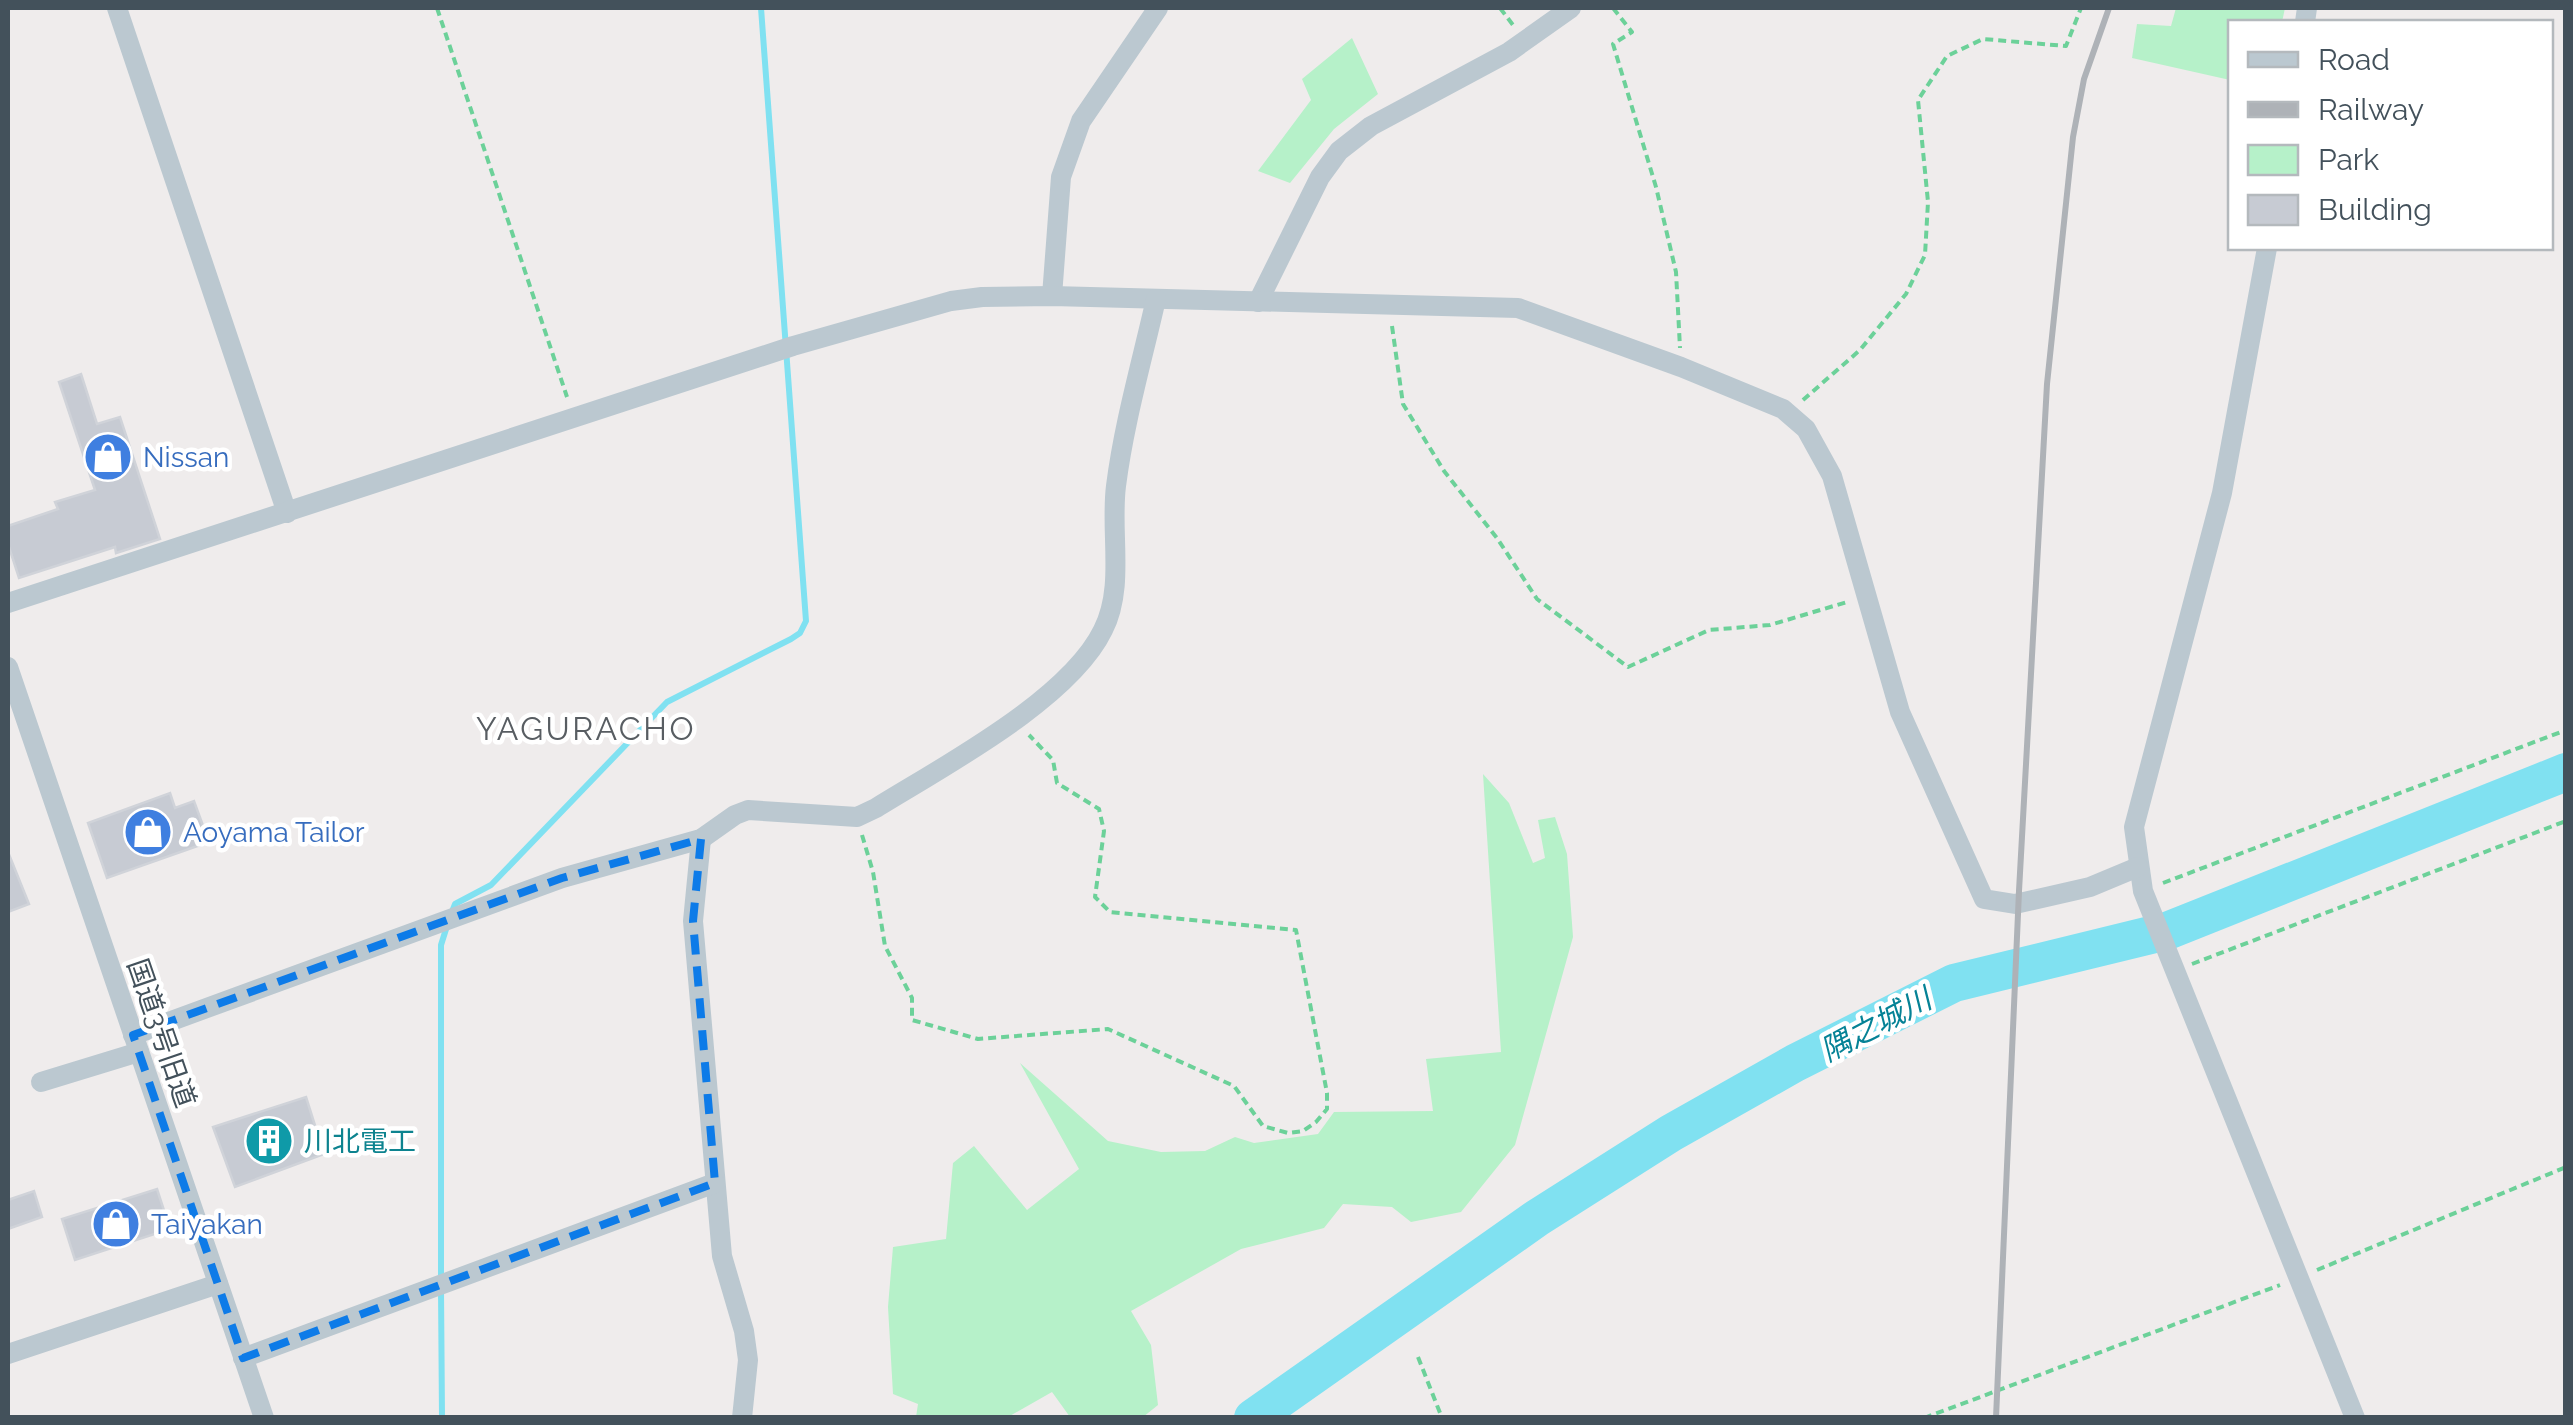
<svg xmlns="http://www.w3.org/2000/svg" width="2573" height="1425" font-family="Raleway,'Noto Sans JP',sans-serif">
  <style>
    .green { fill: #b6f1c9 }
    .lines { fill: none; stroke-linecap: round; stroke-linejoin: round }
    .stream { stroke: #80e1f1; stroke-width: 6 }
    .river { stroke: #80e1f1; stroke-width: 38 }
    .building { fill: #c7cbd3; stroke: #d0d3d9; stroke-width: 2.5 }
    .path { stroke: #6cd199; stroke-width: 4; stroke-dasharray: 8 5; stroke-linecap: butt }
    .minor { stroke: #bbc8d0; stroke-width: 20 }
    .rail { stroke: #aeb2b7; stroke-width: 6 }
    .marked { fill: none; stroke: #0d7be8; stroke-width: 8; stroke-dasharray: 20 12; stroke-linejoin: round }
    .labels { text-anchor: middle; stroke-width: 9; stroke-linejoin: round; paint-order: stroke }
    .shop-label { font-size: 28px; fill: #366cbe; stroke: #fff; text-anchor: start }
    .street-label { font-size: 28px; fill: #43515b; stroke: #fff }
    .culture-label { font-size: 28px; fill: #0d838f; stroke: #fff; text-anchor: start }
    .water-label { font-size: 30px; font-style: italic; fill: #058296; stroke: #fff }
    .quarter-label { font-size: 32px; letter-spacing: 2.5px; fill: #585d62; stroke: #fff }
  </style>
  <rect width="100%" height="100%" fill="#efecec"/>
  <!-- green -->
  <g class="green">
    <polygon points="2176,8 2285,8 2282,22 2230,22 2230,80 2132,58 2137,24 2171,26"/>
    <polygon points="1352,38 1378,94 1334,129 1290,183 1258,171 1311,100 1302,79"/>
    <polygon points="1483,774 1509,803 1533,863 1545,858 1538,820 1555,817 1567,854 1573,937 1515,1145 1461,1212 1411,1222 1392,1207 1343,1204 1324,1228 1241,1249 1131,1311 1151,1345 1158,1405 1143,1417 1070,1417 1052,1392 1008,1417 916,1417 918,1404 893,1394 888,1307 893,1247 946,1239 953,1163 974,1146 1027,1210 1079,1169 1020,1063 1108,1141 1161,1152 1205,1151 1235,1137 1254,1143 1318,1134 1334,1112 1433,1111 1426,1059 1501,1052"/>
  </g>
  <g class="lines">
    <!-- stream -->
    <g class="stream">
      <polyline points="451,914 455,904 491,885 667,702 791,639 800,633 806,621 761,8"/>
      <polyline points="441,1278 441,945 447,926"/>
      <polyline points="441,1290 442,1418"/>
    </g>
    <!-- river -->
    <polyline class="river" points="1253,1418 1537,1218 1671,1133 1795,1063 1954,983 2167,931 2566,772"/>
  </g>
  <!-- building -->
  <g class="building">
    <polygon points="81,374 97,424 120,417 160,539 116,553 115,547 19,578 8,544 8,526 58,509 55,502 95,490 59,382"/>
    <polygon points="170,793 175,808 194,801 209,842 107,878 88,823"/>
    <polygon points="8,852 29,904 8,912"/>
    <polygon points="306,1097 324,1154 235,1187 213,1127"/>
    <polygon points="157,1189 170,1229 75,1260 62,1219"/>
    <polygon points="34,1191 42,1217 8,1229 8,1200"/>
  </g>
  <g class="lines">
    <!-- path -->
    <g class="path">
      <polyline points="437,8 567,397"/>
      <polyline points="1500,8 1513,25"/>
      <polyline points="1613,8 1632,32 1613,44 1656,187 1676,272 1680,348"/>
      <polyline points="1392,326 1403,404 1444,471 1497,538 1537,599 1628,667 1709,630 1770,625 1847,602"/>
      <polyline points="1803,400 1860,350 1906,294 1925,255 1928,202 1918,100 1947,56 1983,39 2066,46 2081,8"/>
      <polyline points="862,835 873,872 885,946 912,998 912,1020 978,1039 1108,1029 1234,1086 1263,1126 1288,1133 1303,1131 1316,1122 1327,1109 1327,1093 1296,930 1110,912 1095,897 1104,831 1099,809 1057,783 1053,760 1029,735"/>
      <polyline points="2163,883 2566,730"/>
      <polyline points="2192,964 2566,821"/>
      <polyline points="2317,1270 2566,1167"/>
      <polyline points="1418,1357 1442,1418"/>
      <polyline points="1924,1418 2280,1285"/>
    </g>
    <!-- minor -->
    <g class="minor">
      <polyline points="117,8 287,513"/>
      <polyline points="2305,22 2307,8"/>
      <polyline points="2267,248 2222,493 2134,827 2143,891 2355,1418"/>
      <polyline points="1052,296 1061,177 1081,121 1158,8"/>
      <polyline points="1258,302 1320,177 1339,151 1371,126 1509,52 1571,8"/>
      <polyline points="8,603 793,346 951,301 982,297 1052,296 1518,308 1681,367 1783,409 1806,429 1832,476 1900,712 1984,899 2015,904 2090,887 2138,867"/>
      <polyline points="8,667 264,1418"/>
      <polyline points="701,839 693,921 722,1256 744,1331 748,1360 742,1418"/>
      <path d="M133 1035 562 878 701 839 735 815 748 810 857 817 876 808C942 767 1069 700 1103 630 1125 587 1110 533 1116 486 1124 423 1142 361 1156 299"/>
      <polyline points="41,1082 139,1052"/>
      <polyline points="8,1354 218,1284"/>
      <polyline points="243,1358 715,1183"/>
    </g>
    <!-- rail -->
    <polyline class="rail" points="1996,1418 2019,891 2047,384 2073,137 2084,79 2109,8"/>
  </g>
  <!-- marked area -->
  <path class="marked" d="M701 839 693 921 715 1183 243 1358 133 1035 562 878Z"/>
  <!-- icons -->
  <defs>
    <g id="shop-disc" transform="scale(2.5)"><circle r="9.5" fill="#3f7fe0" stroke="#fff"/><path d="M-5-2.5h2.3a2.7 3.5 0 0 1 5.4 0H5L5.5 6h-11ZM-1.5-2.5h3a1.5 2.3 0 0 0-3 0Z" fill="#fff"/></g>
    <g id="building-disc" transform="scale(2.5)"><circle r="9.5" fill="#0f9aa8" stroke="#fff"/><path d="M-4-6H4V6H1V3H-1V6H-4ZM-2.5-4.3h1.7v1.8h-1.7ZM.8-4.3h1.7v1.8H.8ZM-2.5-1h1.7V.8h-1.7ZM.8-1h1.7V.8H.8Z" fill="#fff"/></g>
  </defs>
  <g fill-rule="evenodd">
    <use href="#shop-disc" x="108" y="457"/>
    <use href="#shop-disc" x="148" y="832"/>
    <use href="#building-disc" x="269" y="1141"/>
    <use href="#shop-disc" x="116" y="1224"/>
  </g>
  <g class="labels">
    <!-- shop labels -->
    <g class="shop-label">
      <text x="143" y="467">Nissan</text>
      <text x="183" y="842">Aoyama Tailor</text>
      <text x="151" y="1234">Taiyakan</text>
    </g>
    <!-- street labels -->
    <g class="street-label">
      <text transform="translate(162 1033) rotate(71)" y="10">国道3号旧道</text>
    </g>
    <!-- culture labels -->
    <g class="culture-label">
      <text x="304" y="1151">川北電工</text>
    </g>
    <!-- water labels -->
    <g class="water-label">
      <text transform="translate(1876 1025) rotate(-28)" y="10">隅之城川</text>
    </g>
    <!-- quarter labels -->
    <g class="quarter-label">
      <text x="586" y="740">YAGURACHO</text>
    </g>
  </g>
  <!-- border -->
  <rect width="2573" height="1425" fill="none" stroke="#43515b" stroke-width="20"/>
  <!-- legend -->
  <rect x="2228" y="20" width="325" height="230" fill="#ffffff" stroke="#b4b9bd" stroke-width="2.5"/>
  <rect x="2248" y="52" width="50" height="15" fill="#bbc8d0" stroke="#b4b9bd" stroke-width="2.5"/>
  <text x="2318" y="70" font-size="30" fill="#43515b">Road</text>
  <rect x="2248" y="102" width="50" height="15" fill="#aeb2b7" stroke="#b4b9bd" stroke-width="2.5"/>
  <text x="2318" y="120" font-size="30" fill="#43515b">Railway</text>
  <rect x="2248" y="145" width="50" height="30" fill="#b6f1c9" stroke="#b4b9bd" stroke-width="2.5"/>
  <text x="2318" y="170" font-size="30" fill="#43515b">Park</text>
  <rect x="2248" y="195" width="50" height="30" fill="#c7cbd3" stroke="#b4b9bd" stroke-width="2.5"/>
  <text x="2318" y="220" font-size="30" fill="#43515b">Building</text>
</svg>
